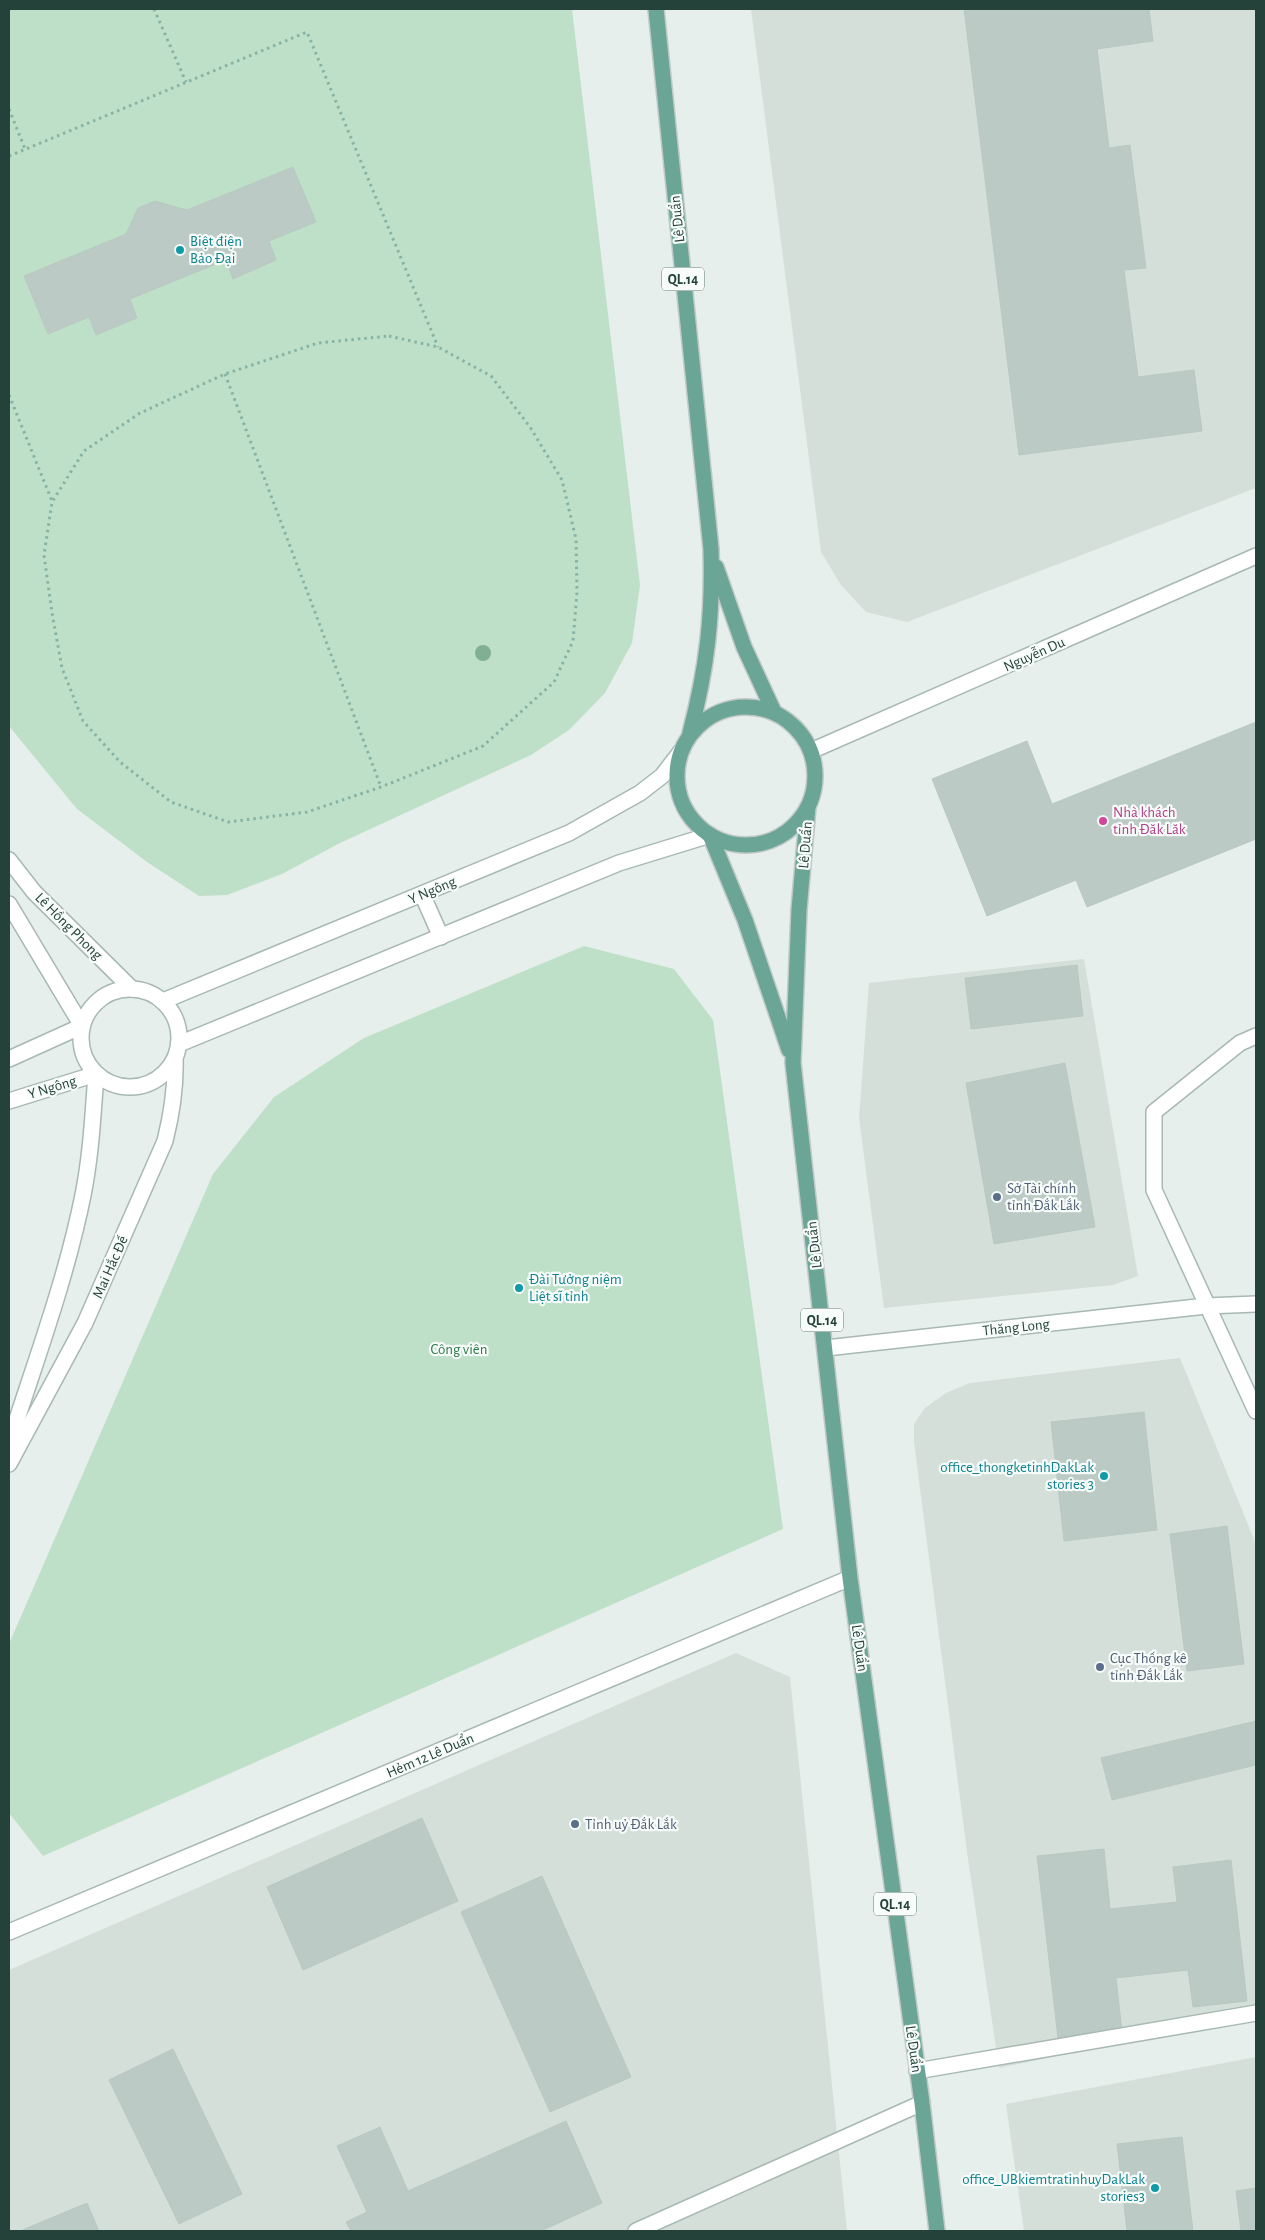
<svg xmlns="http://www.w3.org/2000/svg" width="1265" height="2240" font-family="'Alegreya Sans',sans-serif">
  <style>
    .built { fill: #d4dfda }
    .green { fill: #bfe0c8 }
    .building { fill: #bbcac4; stroke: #b8c9c2 }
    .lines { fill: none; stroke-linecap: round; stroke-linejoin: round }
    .service-casing { stroke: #a8b8b2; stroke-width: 18 }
    .minor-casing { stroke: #a8b8b2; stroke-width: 18 }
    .tertiary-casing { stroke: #a8b8b2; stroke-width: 18 }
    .primary-casing { stroke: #c2cac8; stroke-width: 18 }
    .path { stroke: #86b3a5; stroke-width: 3; stroke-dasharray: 2.5 4; stroke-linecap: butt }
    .service { stroke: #fff; stroke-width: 15 }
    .minor { stroke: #fff; stroke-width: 15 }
    .tertiary { stroke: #fff; stroke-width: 15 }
    .primary { stroke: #6aa596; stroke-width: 15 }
    .tree { fill: #80af93 }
    .culture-dot { fill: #0f9aa8; stroke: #f7fbf9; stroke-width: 2 }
    .hotel-dot { fill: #d1479c; stroke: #f7fbf9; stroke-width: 2 }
    .service-dot { fill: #5c6f8a; stroke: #f7fbf9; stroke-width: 2 }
    .labels { text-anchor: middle; stroke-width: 4.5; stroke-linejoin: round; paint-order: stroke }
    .shield { fill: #f7fbf9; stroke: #637a73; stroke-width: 1 }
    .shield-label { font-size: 14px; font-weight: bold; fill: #24423a }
    .street-label { font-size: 15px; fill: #24423a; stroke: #f7fbf9 }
    .culture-label { font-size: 15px; fill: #0d838f; stroke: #f7fbf9; text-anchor: start }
    .hotel-label { font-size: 15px; fill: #b23c85; stroke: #f7fbf9; text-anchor: start }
    .service-label { font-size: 15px; fill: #4e5e75; stroke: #f7fbf9; text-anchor: start }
    .park-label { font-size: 15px; fill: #2d7a4b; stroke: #f7fbf9 }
  </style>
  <rect width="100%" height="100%" fill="#e6efeb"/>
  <!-- built -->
  <g class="built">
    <polygon points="751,9 1256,9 1256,488 907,622 866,612 841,585 821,552"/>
    <polygon points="1084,959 1138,1276 1113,1285 884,1308 859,1118 869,983"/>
    <polygon points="1180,1358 1256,1544 1256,2014 999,2068 967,1852 914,1442 914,1424 925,1408 946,1393 970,1383"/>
    <polygon points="736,1653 790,1677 847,2231 9,2231 9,1970"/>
    <polygon points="1256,2057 1256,2231 1024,2231 1006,2104"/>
  </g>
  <!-- green -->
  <g class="green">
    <polygon points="9,9 572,9 640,585 632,643 605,693 569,730 531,755 340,843 282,874 227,895 199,896 147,862 77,809 9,726"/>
    <polygon points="584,946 674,969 713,1020 783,1529 43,1856 9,1813 9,1644 213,1174 274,1097 364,1038"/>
  </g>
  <!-- building -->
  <g class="building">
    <polygon points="964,9 1149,9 1153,41 1097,49 1109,148 1130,145 1146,268 1124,270 1138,377 1194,370 1202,431 1019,455"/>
    <polygon points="293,167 316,222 269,241 276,260 233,279 226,260 130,299 137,318 96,335 89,317 48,334 24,276 126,234 138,208 155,201 187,210"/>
    <polygon points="1256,722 1256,839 1087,907 1076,880 987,916 932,779 1027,741 1052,804"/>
    <polygon points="1077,965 1083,1016 971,1029 965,978"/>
    <polygon points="1065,1063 1095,1227 994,1244 966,1083"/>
    <polygon points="1144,1412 1157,1530 1064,1541 1051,1422"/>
    <polygon points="1227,1526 1244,1664 1187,1671 1170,1534"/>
    <polygon points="1256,1721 1256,1765 1112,1800 1101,1758"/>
    <polygon points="422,1818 458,1901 303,1970 267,1887"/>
    <polygon points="1104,1849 1110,1909 1177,1902 1173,1867 1231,1860 1247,2001 1193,2007 1188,1970 1116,1978 1123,2040 1059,2047 1037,1856"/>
    <polygon points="542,1876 631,2077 550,2112 461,1912"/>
    <polygon points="173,2049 242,2194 179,2224 109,2080"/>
    <polygon points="566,2121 602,2203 541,2231 351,2231 346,2222 367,2212 337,2146 380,2127 408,2191"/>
    <polygon points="1182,2137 1193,2231 1127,2231 1117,2144"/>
    <polygon points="1256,2188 1256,2231 1241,2231 1236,2191"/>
    <polygon points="87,2203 99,2231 20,2231"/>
  </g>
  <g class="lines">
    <!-- service casing -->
    <g class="service-casing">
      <polyline id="service" points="636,2231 922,2103"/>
    </g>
    <!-- minor casing -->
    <g class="minor-casing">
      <g id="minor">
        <polyline points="811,751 1256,556"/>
        <polyline points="1256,1036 1240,1043 1154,1112 1154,1190 1256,1411"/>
        <polyline points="826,1348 1206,1306 1256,1304"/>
        <polyline points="9,1932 850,1578"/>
        <polyline points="917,2071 1256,2013"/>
      </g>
    </g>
    <!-- tertiary casing -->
    <g class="tertiary-casing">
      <g id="tertiary">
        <polyline points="9,860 34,892 132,989"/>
        <polyline points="422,894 441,937"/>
        <polyline points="9,904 82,1026"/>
        <circle cx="130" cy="1038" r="49"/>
        <polyline points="163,1001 569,833 640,793 662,776 682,750"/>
        <polyline points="179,1044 619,863 710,835"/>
        <polyline points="9,1059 82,1026"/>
        <polyline points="9,1101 96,1074"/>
        <path d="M9 1444C35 1362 66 1280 83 1195 91 1155 93 1114 96 1074"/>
        <path d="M9 1464 85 1323 165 1141C172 1113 176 1088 175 1058"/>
      </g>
    </g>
    <!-- primary casing -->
    <g class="primary-casing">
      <g id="primary">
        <path d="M656 9 711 549C713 617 707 668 690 733"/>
        <polyline points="716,567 744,647 774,712"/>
        <circle cx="746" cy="776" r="69"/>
        <polyline points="808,807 799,910 793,1063 850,1578 922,2103 937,2231"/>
        <polyline points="710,835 745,920 789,1050"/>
      </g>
    </g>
    <!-- path -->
    <g class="path">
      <polyline points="154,9 186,82"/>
      <polyline points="9,109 25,149"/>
      <polyline points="9,156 307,32 438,347"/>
      <polygon points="389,336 438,347 491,376 530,427 562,480 576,539 577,592 573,641 554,682 483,746 381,787 307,812 228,822 171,802 120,762 83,721 62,668 52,613 44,555 52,502 84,451 140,413 225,374 318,343"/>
      <polyline points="225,374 381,787"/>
      <polyline points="9,395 52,501"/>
    </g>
    <!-- service -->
    <use href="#service" class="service"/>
    <!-- minor -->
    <use href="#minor" class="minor"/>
    <!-- tertiary -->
    <use href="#tertiary" class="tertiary"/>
    <!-- primary -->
    <use href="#primary" class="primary"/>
  </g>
  <!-- trees -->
  <circle class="tree" cx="483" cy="653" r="8"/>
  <!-- markers -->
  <g class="culture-dot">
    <circle cx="180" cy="250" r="5"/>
    <circle cx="519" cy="1288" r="5"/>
    <circle cx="1104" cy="1476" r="5"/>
    <circle cx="1155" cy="2188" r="5"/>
  </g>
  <circle class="hotel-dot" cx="1103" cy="821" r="5"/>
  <g class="service-dot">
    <circle cx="997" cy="1197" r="5"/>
    <circle cx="1100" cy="1667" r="5"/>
    <circle cx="575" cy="1824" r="5"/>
  </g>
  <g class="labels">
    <!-- shield labels -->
    <g class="shield">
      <rect x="662" y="267.5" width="42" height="23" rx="4"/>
      <rect x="801" y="1308.5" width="42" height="23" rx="4"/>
      <rect x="874" y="1892.5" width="42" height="23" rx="4"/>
    </g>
    <g class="shield-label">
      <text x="683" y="284">QL.14</text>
      <text x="822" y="1325">QL.14</text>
      <text x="895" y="1909">QL.14</text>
    </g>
    <!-- street labels -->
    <g class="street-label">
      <text transform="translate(677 219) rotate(-96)" y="5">Lê Duẩn</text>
      <text transform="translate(1034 654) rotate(-24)" y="5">Nguyễn Du</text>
      <text transform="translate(805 845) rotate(-85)" y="5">Lê Duẩn</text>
      <text transform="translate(432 890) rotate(-23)" y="5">Y Ngông</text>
      <text transform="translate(69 926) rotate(45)" y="5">Lê Hồng Phong</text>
      <text transform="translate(52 1087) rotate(-17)" y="5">Y Ngông</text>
      <text transform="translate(814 1245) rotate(-97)" y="5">Lê Duẩn</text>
      <text transform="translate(110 1267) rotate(-66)" y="5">Mai Hắc Đế</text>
      <text transform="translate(1016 1327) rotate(-6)" y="5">Thăng Long</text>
      <text transform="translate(860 1648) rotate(82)" y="5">Lê Duẩn</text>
      <text transform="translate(430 1755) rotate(-23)" y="5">Hẻm 12 Lê Duẩn</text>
      <text transform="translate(914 2049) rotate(82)" y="5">Lê Duẩn</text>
    </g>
    <!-- culture labels -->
    <g class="culture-label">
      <text x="190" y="246">Biệt điện<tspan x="190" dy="17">Bảo Đại</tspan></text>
      <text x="529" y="1284">Đài Tưởng niệm<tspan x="529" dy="17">Liệt sĩ tỉnh</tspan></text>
      <text x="1094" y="1472" text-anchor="end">office_thongketinhDakLak<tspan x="1094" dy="17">stories 3</tspan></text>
      <text x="1145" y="2184" text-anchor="end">office_UBkiemtratinhuyDakLak<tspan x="1145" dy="17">stories3</tspan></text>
    </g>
    <!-- hotel labels -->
    <g class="hotel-label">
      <text x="1113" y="817">Nhà khách<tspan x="1113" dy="17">tỉnh Đăk Lăk</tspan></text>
    </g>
    <!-- service labels -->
    <g class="service-label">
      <text x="1007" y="1193">Sở Tài chính<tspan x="1007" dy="17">tỉnh Đắk Lắk</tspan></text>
      <text x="1110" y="1663">Cục Thống kê<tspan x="1110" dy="17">tỉnh Đắk Lắk</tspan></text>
      <text x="585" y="1829">Tỉnh uỷ Đắk Lắk</text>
    </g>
    <!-- park labels -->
    <g class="park-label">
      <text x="459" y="1354">Công viên</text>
    </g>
  </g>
  <!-- border -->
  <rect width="1265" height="2240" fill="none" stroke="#24423a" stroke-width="20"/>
</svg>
